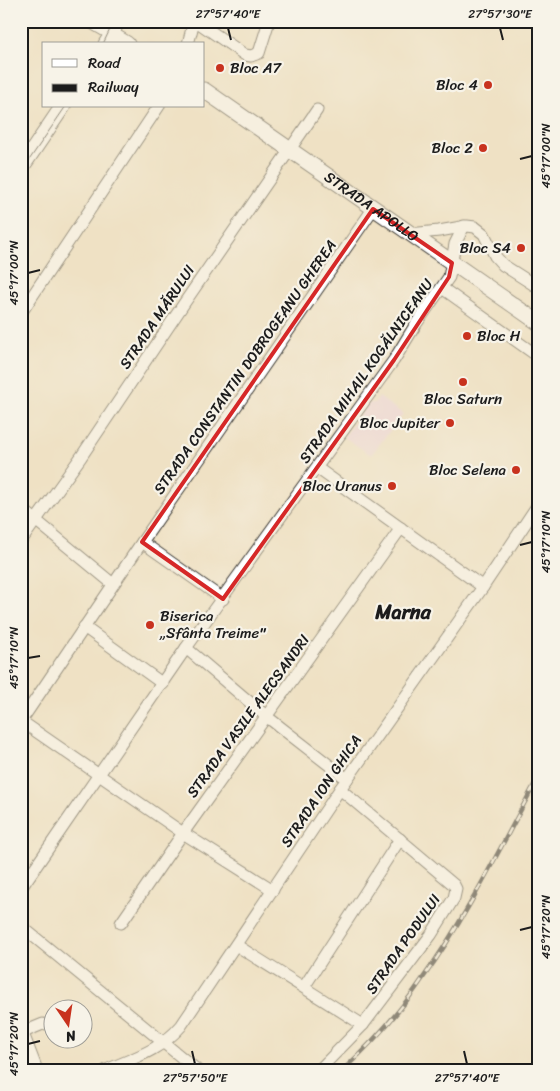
<svg xmlns="http://www.w3.org/2000/svg" width="560" height="1091" font-family="Sriracha,sans-serif">
  <style>
    .built { fill: #eed0e7 }
    .lines { fill: none; stroke-linecap: round; stroke-linejoin: round }
    .minor-casing { stroke: #3c3a35; stroke-width: 13 }
    .major-casing { stroke: #3c3a35; stroke-width: 17 }
    .minor { stroke: #fff; stroke-width: 11 }
    .major { stroke: #fff; stroke-width: 15 }
    .tram { stroke: #1c1c1c; stroke-width: 1 }
    .rail-casing { stroke: #1c1c1c; stroke-width: 4.5 }
    .rail { stroke: #f7f3e8; stroke-width: 2.5; stroke-dasharray: 8; stroke-linecap: butt }
    .marked { fill: none; stroke: #d62828; stroke-width: 4; stroke-linejoin: round }
    .ticks { fill: none; stroke: #1c1c1c; stroke-width: 2 }
    .poi-dot { fill: #c8321e; stroke: #f7f3e8; stroke-width: 2 }
    .labels { text-anchor: middle; stroke-width: 4.5; stroke-linejoin: round; paint-order: stroke }
    .poi-label { font-size: 15px; fill: #1c1c1c; stroke: #f7f3e8; text-anchor: end }
    .street-label { font-size: 15px; fill: #1c1c1c; stroke: #f7f3e8 }
    .district-label { font-size: 20px; font-weight: bold; fill: #1c1c1c; stroke: #f7f3e8 }
    .neatline { fill: none; stroke: #1c1c1c; stroke-width: 2 }
    .ticks-label { font-size: 12px; text-anchor: middle; fill: #1c1c1c }
  </style>
  <rect width="100%" height="100%" fill="#f7f3e8"/>
  <filter id="ink" filterUnits="userSpaceOnUse"><feTurbulence type="fractalNoise" baseFrequency=".02" numOctaves="2"/><feDisplacementMap in="SourceGraphic" scale="10" xChannelSelector="R" yChannelSelector="G"/><feConvolveMatrix kernelMatrix="1 2 1 2 8 2 1 2 1" color-interpolation-filters="sRGB"/></filter>
  <filter id="wash" filterUnits="userSpaceOnUse"><feTurbulence type="fractalNoise" baseFrequency=".0096" numOctaves="4" result="noise"/><feDisplacementMap in="SourceGraphic" scale="20" xChannelSelector="R" yChannelSelector="G"/><feGaussianBlur stdDeviation="1.12" result="paint"/><feColorMatrix in="noise" values="0 0 0 0 0 0 0 0 0 0 0 0 0 0 0 0 0 1.4 0 .05"/><feComposite in="paint" operator="in"/></filter>
  <g filter="url(#wash)">
    <rect width="100%" height="100%" fill="#efe1c4"/>
    <!-- built -->
    <polygon class="built" points="379,397 403,414 371,455 344,437 368,403 375,403"/>
  </g>
  <g filter="url(#ink)">
    <g class="lines">
      <!-- minor casing -->
      <g class="minor-casing">
        <g id="minor">
          <polyline points="88,21 112,35"/>
          <polyline points="196,21 245,55 251,56 259,53 269,21"/>
          <polyline points="188,44 194,21"/>
          <polyline points="410,234 439,231 467,226 475,227 484,234 495,256 503,265 539,288"/>
          <polyline points="442,288 539,357"/>
          <polyline points="21,313 159,106"/>
          <polyline points="317,468 483,587"/>
          <polyline points="21,508 113,584"/>
          <polyline points="21,541 81,457 185,302 317,110"/>
          <polyline points="142,542 223,599"/>
          <polyline points="84,627 163,684"/>
          <polyline points="186,648 266,716 347,779"/>
          <polyline points="21,721 142,542 373,209"/>
          <polyline points="21,721 183,833 273,890"/>
          <polyline points="21,888 186,648 394,360 416,324 449,277 455,244 464,226"/>
          <polyline points="121,923 183,833 401,528"/>
          <polyline points="21,926 197,1070"/>
          <polyline points="236,945 363,1025"/>
          <polyline points="304,987 400,839"/>
          <polyline points="37,1070 24,1036 26,1031 43,1024"/>
          <path d="M106 1070C136 1057 159 1051 181 1026L340 789 483 587 539 503"/>
          <polyline points="319,1070 363,1025 431,935 454,898 456,889 454,885 340,789"/>
        </g>
      </g>
      <!-- major casing -->
      <g class="major-casing">
        <g id="major">
          <polyline points="112,35 127,44"/>
          <polyline points="106,44 112,35 116,21"/>
          <path id="s1" d="M204 90 539 323"/>
          <polyline points="21,168 63,106"/>
        </g>
      </g>
      <!-- minor -->
      <use href="#minor" class="minor"/>
      <!-- major -->
      <use href="#major" class="major"/>
      <!-- tram -->
      <g class="tram">
        <polyline points="103,44 114,21"/>
        <polyline points="21,172 66,106"/>
      </g>
      <!-- rail casing -->
      <g class="rail-casing">
        <path id="rail" d="M343 1070C373 1042 400 1012 423 978 468 915 502 844 539 776"/>
      </g>
      <!-- rail -->
      <use href="#rail" class="rail"/>
    </g>
  </g>
  <!-- marked area -->
  <path d="M0 0H560V1091H0ZM373 209 452 263 449 277 394 360 223 599 142 542Z" fill="#efe1c4" fill-opacity=".55" fill-rule="evenodd"/>
  <path class="marked" d="M373 209 452 263 449 277 394 360 223 599 142 542Z"/>
  <!-- ticks -->
  <path class="ticks" d="M228 28 231 40M500 28 503 40M520 159 532 156M28 273 40 270M520 545 532 542M28 658 40 656M520 930 532 927M28 1044 40 1041M192 1051 195 1064M464 1051 467 1064"/>
  <!-- markers -->
  <g class="poi-dot">
    <circle cx="220" cy="68" r="5"/>
    <circle cx="488" cy="85" r="5"/>
    <circle cx="483" cy="148" r="5"/>
    <circle cx="521" cy="248" r="5"/>
    <circle cx="467" cy="336" r="5"/>
    <circle cx="463" cy="382" r="5"/>
    <circle cx="450" cy="423" r="5"/>
    <circle cx="516" cy="470" r="5"/>
    <circle cx="392" cy="486" r="5"/>
    <circle cx="150" cy="625" r="5"/>
  </g>
  <g class="labels">
    <!-- poi labels -->
    <g class="poi-label">
      <text x="230" y="73" text-anchor="start">Bloc A7</text>
      <text x="478" y="90">Bloc 4</text>
      <text x="473" y="153">Bloc 2</text>
      <text x="511" y="253">Bloc S4</text>
      <text x="477" y="341" text-anchor="start">Bloc H</text>
      <text x="463" y="404" text-anchor="middle">Bloc Saturn</text>
      <text x="440" y="428">Bloc Jupiter</text>
      <text x="506" y="475">Bloc Selena</text>
      <text x="382" y="491">Bloc Uranus</text>
      <text x="160" y="621" text-anchor="start">Biserica<tspan x="160" dy="17">„Sfânta Treime"</tspan></text>
    </g>
    <!-- street labels -->
    <g class="street-label">
      <text dy="5" stroke="none"><textPath href="#s1" startOffset="204">STRADA APOLLO</textPath></text>
      <text transform="translate(157 317) rotate(-56)" y="5">STRADA MĂRULUI</text>
      <text transform="translate(245 367) rotate(-55)" y="5">STRADA CONSTANTIN DOBROGEANU GHEREA</text>
      <text transform="translate(366 371) rotate(-55)" y="5">STRADA MIHAIL KOGĂLNICEANU</text>
      <text transform="translate(248 716) rotate(-54)" y="5">STRADA VASILE ALECSANDRI</text>
      <text transform="translate(321 791) rotate(-56)" y="5">STRADA ION GHICA</text>
      <text transform="translate(403 944) rotate(-55)" y="5">STRADA PODULUI</text>
    </g>
    <!-- district labels -->
    <g class="district-label">
      <text x="403" y="619">Marna</text>
    </g>
  </g>
  <!-- margin -->
  <rect width="560" height="1091" fill="none" stroke="#f7f3e8" stroke-width="55"/>
  <!-- legend -->
  <rect x="42" y="42" width="162" height="65" fill="#f7f3e8" stroke="#9f9d96"/>
  <rect x="52" y="59" width="25" height="8" fill="#ffffff" stroke="#9f9d96"/>
  <text x="88" y="68" font-size="15" fill="#1c1c1c">Road</text>
  <rect x="52" y="84" width="25" height="8" fill="#1c1c1c" stroke="#9f9d96"/>
  <text x="88" y="92" font-size="15" fill="#1c1c1c">Railway</text>
  <!-- north arrow -->
  <g transform="translate(68 1024) rotate(167)"><circle r="24" fill="#f7f3e8" stroke="#9f9d96"/>
  <path d="M0-4L9 19L0 12L-9 19Z" fill="#c8321e"/>
  <text y="-8" font-size="14" font-weight="bold" text-anchor="middle" fill="#1c1c1c">N</text>
  </g>
  <rect x="28" y="28" width="504" height="1036" class="neatline"/>
  <g class="ticks-label">
    <text x="228" y="18">27°57'40"E</text>
    <text x="500" y="18">27°57'30"E</text>
    <text transform="translate(546 156) rotate(-90)" y="4">45°17'00"N</text>
    <text transform="translate(14 273) rotate(-90)" y="4">45°17'00"N</text>
    <text transform="translate(546 542) rotate(-90)" y="4">45°17'10"N</text>
    <text transform="translate(14 658) rotate(-90)" y="4">45°17'10"N</text>
    <text transform="translate(546 927) rotate(-90)" y="4">45°17'20"N</text>
    <text transform="translate(14 1044) rotate(-90)" y="4">45°17'20"N</text>
    <text x="195" y="1082">27°57'50"E</text>
    <text x="467" y="1082">27°57'40"E</text>
  </g>
</svg>
